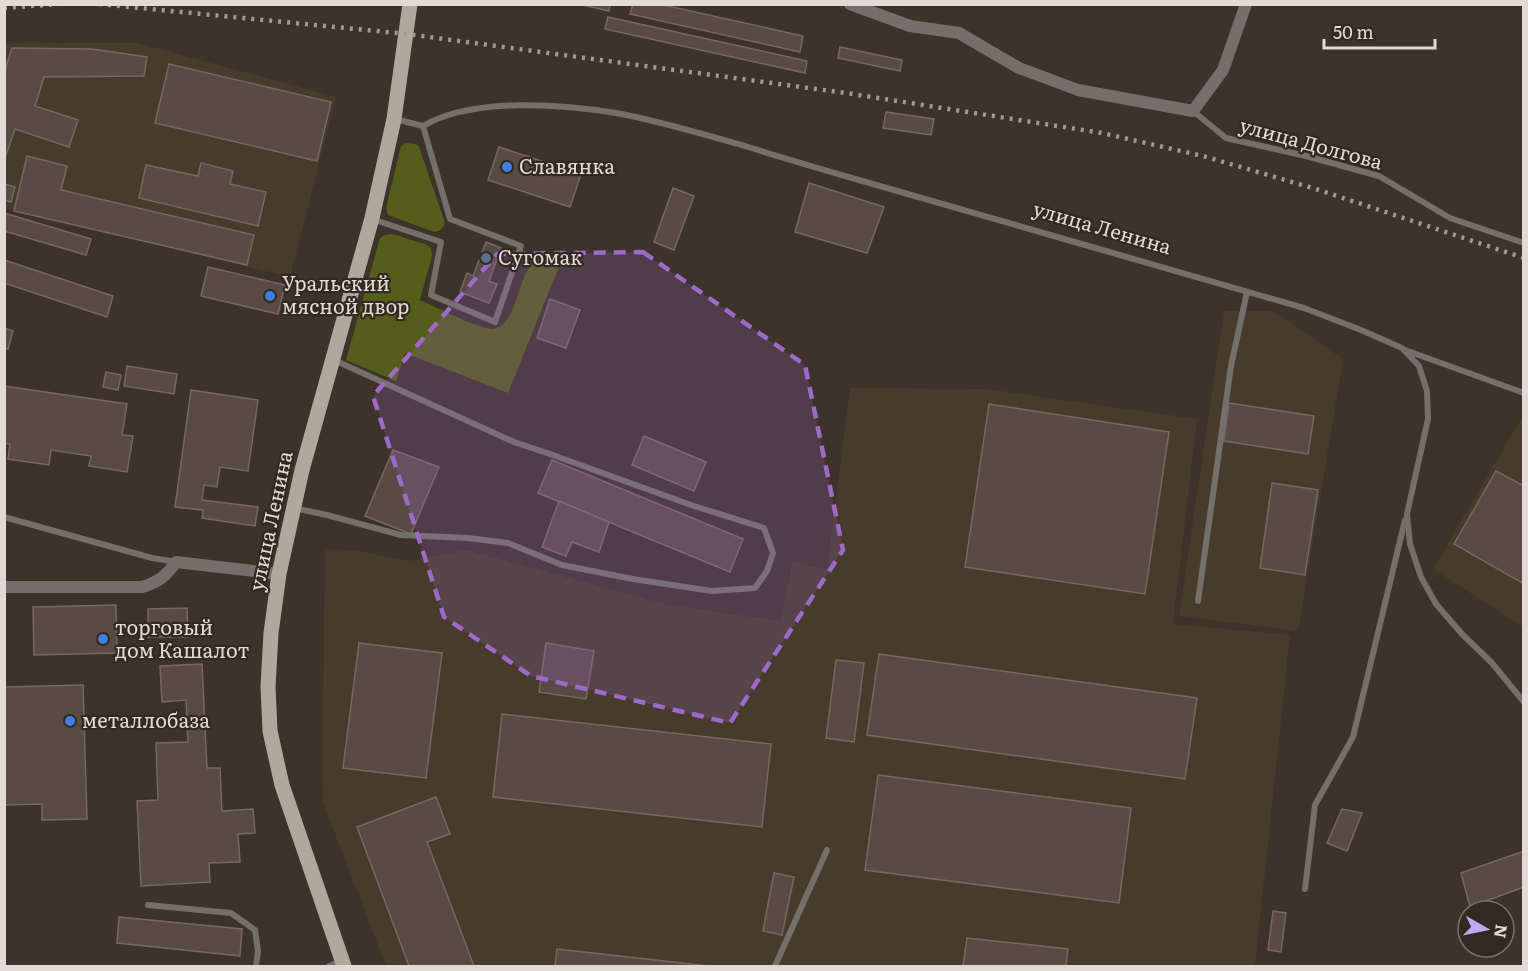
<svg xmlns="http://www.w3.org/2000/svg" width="1528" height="971" font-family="Literata,serif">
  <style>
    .industrial { fill: #473b2c }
    .green { fill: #545d19 }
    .building { fill: #594a45; stroke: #776762; stroke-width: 1.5 }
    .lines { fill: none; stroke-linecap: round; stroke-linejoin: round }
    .lane { stroke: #746f6a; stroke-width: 6 }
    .street { stroke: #746f6a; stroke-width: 12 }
    .primary { stroke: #b2a79d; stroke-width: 15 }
    .rail { stroke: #a29a93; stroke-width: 4.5; stroke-dasharray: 3 6; stroke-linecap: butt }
    .marked { fill: #9f69c7; fill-opacity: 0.2; stroke: #9f69c7; stroke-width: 4.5; stroke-dasharray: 12 8; stroke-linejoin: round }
    .shop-dot { fill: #3f7fe0; stroke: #342921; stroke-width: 2 }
    .service-dot { fill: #5c6f8a; stroke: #342921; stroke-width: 2 }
    .labels { text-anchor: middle; stroke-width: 4.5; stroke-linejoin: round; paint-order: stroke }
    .street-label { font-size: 20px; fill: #e2dbd5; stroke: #342921 }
    .poi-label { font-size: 20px; fill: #e2dbd5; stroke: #342921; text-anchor: start }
  </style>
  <rect width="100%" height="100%" fill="#3e332b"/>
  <!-- industrial -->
  <g class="industrial">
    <polygon points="5,43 137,43 336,97 290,277 5,208"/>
    <polygon points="1224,311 1274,311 1343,359 1298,631 1179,616"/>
    <polygon points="850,388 987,389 1197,419 1173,624 1290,635 1255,966 386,966 322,800 325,549 353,550 409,561 466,550 669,605 780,621 793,562 827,570"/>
    <polygon points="1523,416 1523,627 1433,569"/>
  </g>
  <!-- green -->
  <g class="green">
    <polygon points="406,143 416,144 419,147 444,220 444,226 439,231 434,232 388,215 386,208 401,146"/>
    <path d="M392 234 425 244 431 248 432 256 420 300C434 306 480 330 493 329 521 325 516 263 542 259 547 258 554 262 560 264L508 393 405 353 396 381 346 360 380 238 385 235Z"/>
  </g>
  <!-- building -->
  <g class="building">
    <polygon points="579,4 610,4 609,11"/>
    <polygon points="633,4 659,4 803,36 800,52 630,14"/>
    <polygon points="608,17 807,61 805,73 605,29"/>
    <polygon points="840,47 902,60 900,71 838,58"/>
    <polygon points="12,48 92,49 147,57 144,76 44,77 35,106 78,120 69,147 15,129 4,161 4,73"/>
    <polygon points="169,64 331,102 317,161 155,123"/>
    <polygon points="886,112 934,119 931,135 883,128"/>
    <polygon points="499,147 581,174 570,207 488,180"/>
    <polygon points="27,156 67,166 61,190 254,235 247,265 14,211"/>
    <polygon points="201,163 233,171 230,184 266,192 258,226 139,198 146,165 198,176"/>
    <polygon points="809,183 884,207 867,253 795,232"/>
    <polygon points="4,184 15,187 11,202 4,200"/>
    <polygon points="673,188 694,196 674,250 654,242"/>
    <polygon points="4,213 91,239 86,255 4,231"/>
    <polygon points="486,242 501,248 489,281 497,284 489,303 460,292 467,273 473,276"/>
    <polygon points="4,260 113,296 107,317 4,283"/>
    <polygon points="208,267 285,285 278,314 201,296"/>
    <polygon points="550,299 580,310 566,348 537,338"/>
    <polygon points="4,328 13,331 8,349 4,348"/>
    <polygon points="127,366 177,374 174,394 124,386"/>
    <polygon points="106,372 121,375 118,390 103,387"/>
    <polygon points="4,386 127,404 122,435 133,436 127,472 89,466 91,456 51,450 49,465 8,459 10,444 4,443"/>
    <polygon points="191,390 258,400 248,471 220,467 217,487 204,485 202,500 258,507 255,526 202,518 203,510 175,507"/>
    <polygon points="1229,403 1314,416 1308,454 1224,441"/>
    <polygon points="989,404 1169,432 1145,594 965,567"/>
    <polygon points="644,436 706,462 694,491 632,465"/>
    <polygon points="393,450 439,467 411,534 365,516"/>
    <polygon points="552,460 743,539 730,572 538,493"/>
    <polygon points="1496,471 1524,486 1524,584 1454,544"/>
    <polygon points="1272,483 1318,490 1305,575 1260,568"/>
    <polygon points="559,501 609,522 599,552 572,542 566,556 542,547"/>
    <polygon points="116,605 117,653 34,655 33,607"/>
    <polygon points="187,608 188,637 148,637 148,609"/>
    <polygon points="359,643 442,653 426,778 343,768"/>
    <polygon points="546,643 594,651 586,699 539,692"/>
    <polygon points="879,654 1197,698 1185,779 867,735"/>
    <polygon points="836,660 864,663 854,742 826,738"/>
    <polygon points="202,664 207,768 220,768 222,811 253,809 255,833 238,834 240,862 209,863 210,882 141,886 137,801 158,800 156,743 188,742 186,700 162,702 160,666"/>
    <polygon points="83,685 87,819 42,820 42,804 4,805 4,687"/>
    <polygon points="502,714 771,744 762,827 493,797"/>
    <polygon points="878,775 1131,808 1119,903 865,870"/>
    <polygon points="436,797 450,834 427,842 474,966 409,966 357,827"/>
    <polygon points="1342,809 1362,813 1347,851 1327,843"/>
    <polygon points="1524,851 1524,887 1470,907 1461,873"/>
    <polygon points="774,873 794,877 782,935 763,931"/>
    <polygon points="1273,911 1286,913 1281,952 1268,950"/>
    <polygon points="119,917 242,929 240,956 117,943"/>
    <polygon points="967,938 1068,949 1066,966 963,966"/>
    <polygon points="557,949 709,966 555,966"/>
  </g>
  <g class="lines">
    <!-- lane -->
    <g class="lane">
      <polyline points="1193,111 1226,138 1306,156 1379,176 1450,218 1524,243"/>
      <path d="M395 119 423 126C472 97 562 104 616 113 660 121 702 134 745 146 783 158 821 169 859 180 1007 223 1156 265 1304 308L1361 330 1402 348 1419 366 1427 391 1428 419 1407 514 1410 544 1421 577 1436 604 1462 634 1492 663 1524 702"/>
      <polyline points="372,219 441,242 431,295 495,322 521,246 450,219 423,126"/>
      <polyline points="1405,350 1524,393"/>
      <polyline points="294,508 327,515 401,535 468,538 508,543 562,565 633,579 712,591 755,588 767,571 773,553 764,528 691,505 550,454 514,442 334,360"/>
      <polyline points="4,517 152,558 176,562"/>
      <polyline points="1198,601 1231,366 1247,292"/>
      <polyline points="1305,889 1315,805 1353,737 1405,520"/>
      <polyline points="148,905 231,913 255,930 258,951 256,966"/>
      <polyline points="329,966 341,961"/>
      <polyline points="775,966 827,850"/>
    </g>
    <!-- street -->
    <g class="street">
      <polyline points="850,4 910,26 959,33 1019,68 1078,90 1193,111 1223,70 1246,4"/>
      <path d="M4 587H142C159 582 166 576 176 562L279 574"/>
    </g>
    <!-- primary -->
    <polyline class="primary" points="344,966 282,785 270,731 268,687 271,633 279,574 302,470 372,218 394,119 410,4"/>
    <!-- rail -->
    <g class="rail">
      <polyline points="99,4 407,34 846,93 1102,133 1203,156 1316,189 1524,258"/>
      <polyline points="4,8 59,4"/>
    </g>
  </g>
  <!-- marked area -->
  <path class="marked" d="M643 252 805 365 843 550 730 723 531 676 444 617 373 396 497 254Z"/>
  <!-- markers -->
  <g class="shop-dot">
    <circle cx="507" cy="167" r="6"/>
    <circle cx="270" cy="296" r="6"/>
    <circle cx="103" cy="639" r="6"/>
    <circle cx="70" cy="721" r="6"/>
  </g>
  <circle class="service-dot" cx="486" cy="258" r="6"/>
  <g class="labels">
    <!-- street labels -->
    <g class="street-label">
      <text transform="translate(1311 144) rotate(15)" y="7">улица Долгова</text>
      <text transform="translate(1102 228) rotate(16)" y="7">улица Ленина</text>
      <text transform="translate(271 521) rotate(-78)" y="7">улица Ленина</text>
    </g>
    <!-- poi labels -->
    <g class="poi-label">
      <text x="519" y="174">Славянка</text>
      <text x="498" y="265">Сугомак</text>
      <text x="282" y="291">Уральский<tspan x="282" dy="23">мясной двор</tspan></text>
      <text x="115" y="635">торговый<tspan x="115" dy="23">дом Кашалот</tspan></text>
      <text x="82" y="728">металлобаза</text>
    </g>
  </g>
  <!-- border -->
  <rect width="1528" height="971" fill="none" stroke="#e2dbd5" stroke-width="12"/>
  <!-- north arrow -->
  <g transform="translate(1486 929) rotate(99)"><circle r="28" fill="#342921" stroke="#7a7069" stroke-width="1.5"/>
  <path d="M0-4.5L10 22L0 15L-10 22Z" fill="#c1a8f3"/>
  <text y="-9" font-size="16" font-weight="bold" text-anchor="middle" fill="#e2dbd5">N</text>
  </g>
  <!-- scale -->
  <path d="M1324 39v9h111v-9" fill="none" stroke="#e2dbd5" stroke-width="3"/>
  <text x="1333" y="39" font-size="18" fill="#e2dbd5" stroke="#342921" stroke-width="4.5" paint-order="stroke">50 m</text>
</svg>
